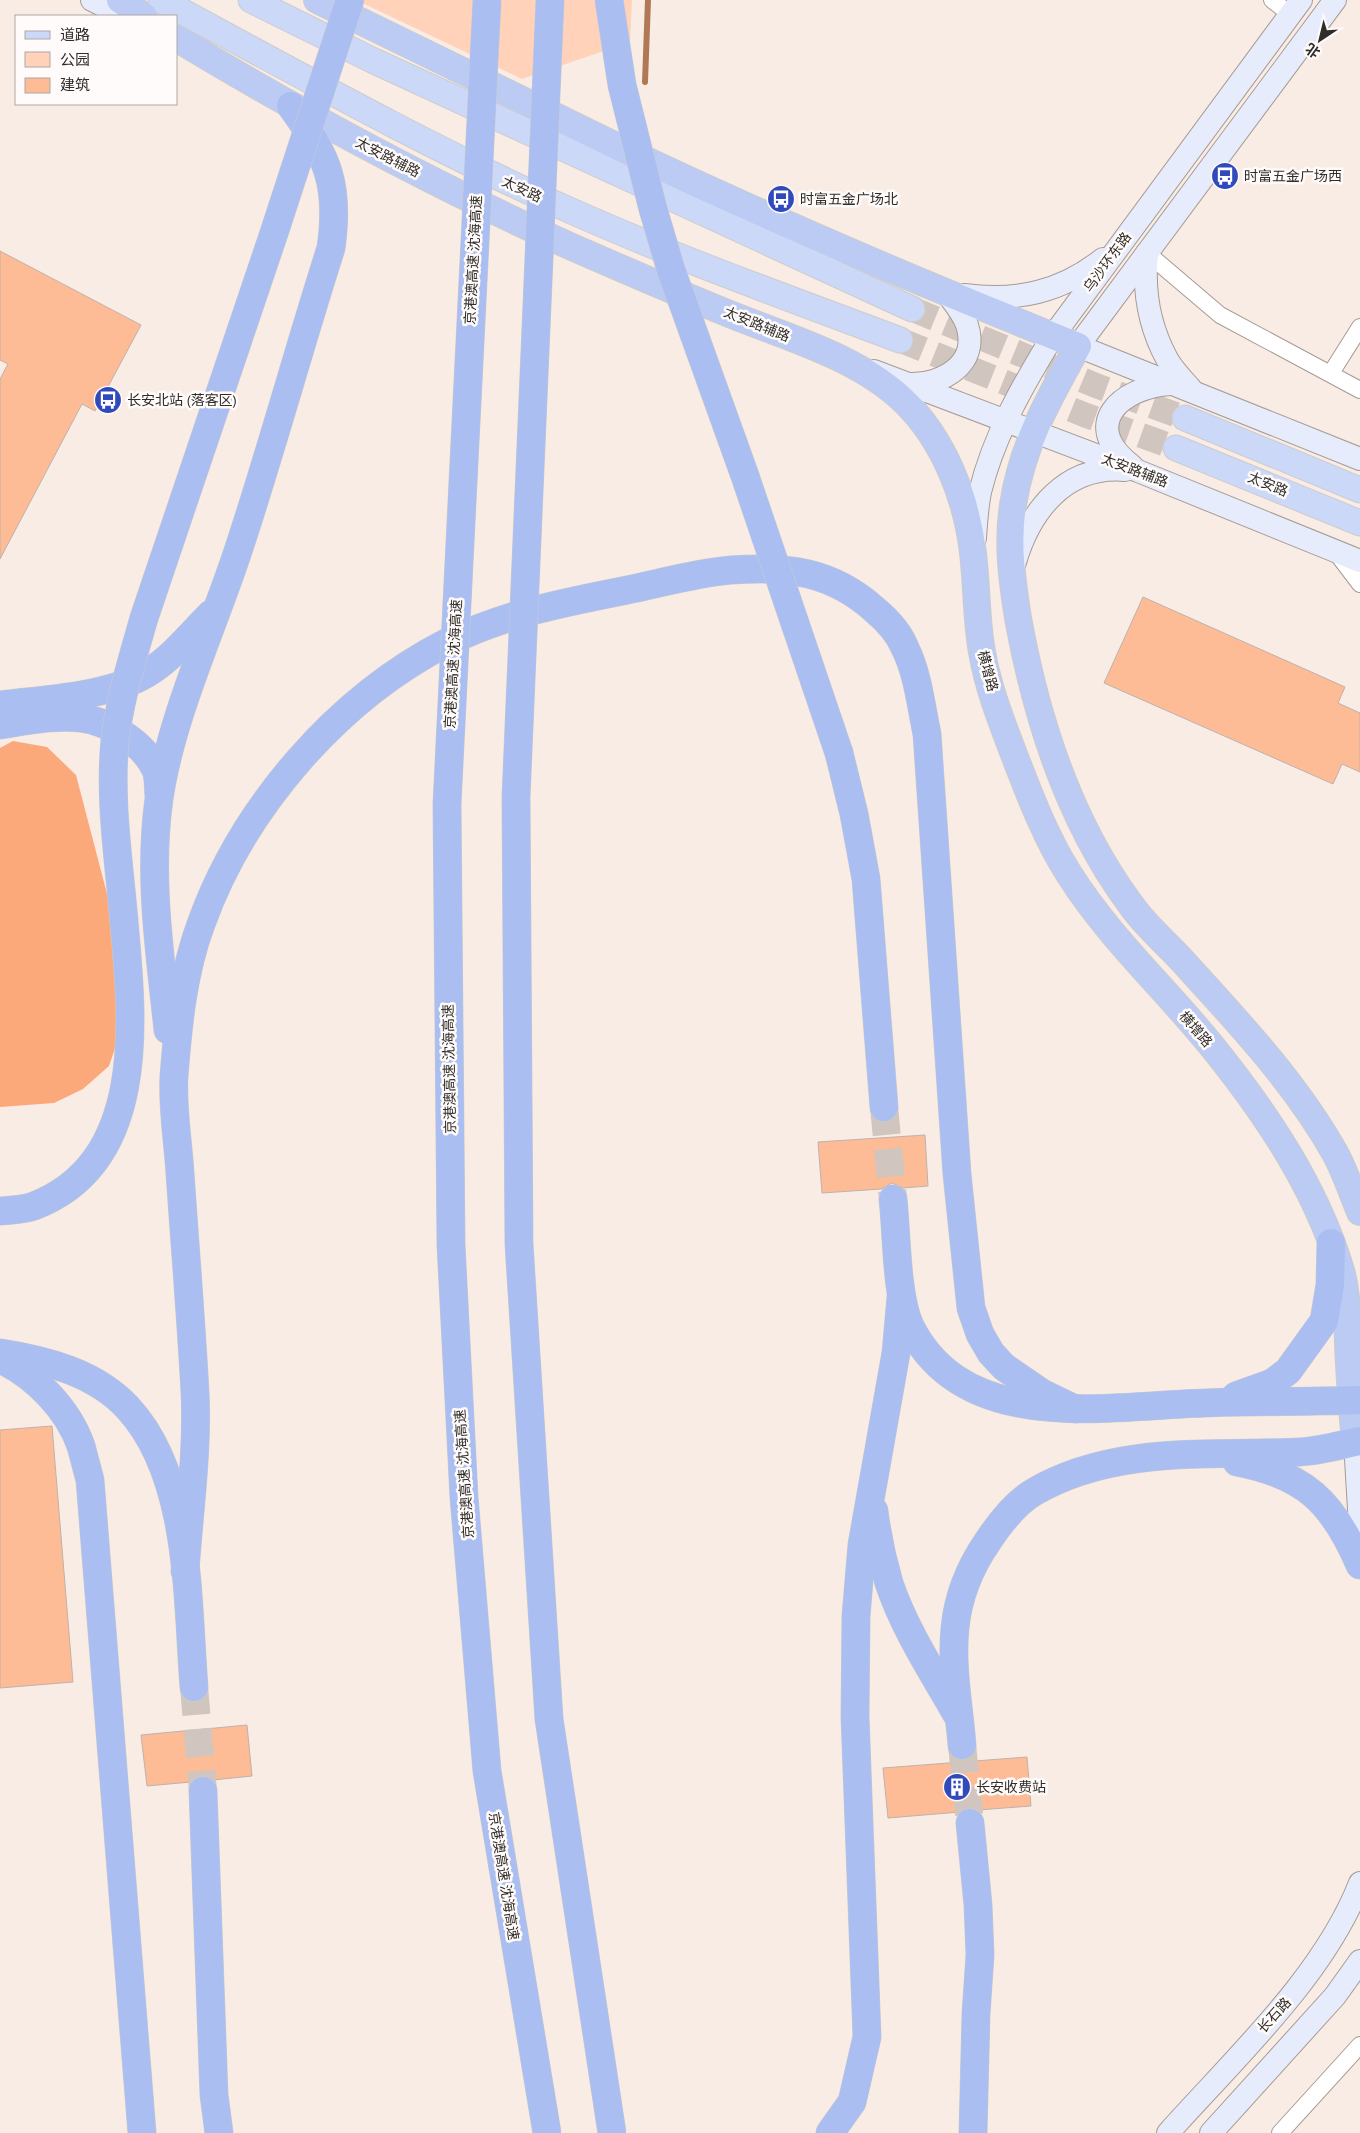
<svg xmlns="http://www.w3.org/2000/svg" width="1360" height="2133" font-family="'PT Sans','Noto Sans SC',sans-serif">
  <style>
    .green { fill: #ffd2b9 }
    .forest { fill: #fba97b }
    .lines { fill: none; stroke-linecap: round; stroke-linejoin: round }
    .stream { stroke: #b17856; stroke-width: 6 }
    .building { fill: #fdbb96; stroke: #beb2ac }
    .primary-tunnel { stroke: #d1c6bf; stroke-width: 25; stroke-dasharray: 25 12; stroke-linecap: butt }
    .motorway-tunnel { stroke: #d1c6bf; stroke-width: 28; stroke-dasharray: 28 14; stroke-linecap: butt }
    .minor-casing { stroke: #a69b94; stroke-width: 18 }
    .secondary-casing { stroke: #a69b94; stroke-width: 24 }
    .primary-casing { stroke: #cdcccc; stroke-width: 27 }
    .trunk-casing { stroke: #cdcccc; stroke-width: 28 }
    .motorway-casing { stroke: #cdcccc; stroke-width: 29 }
    .minor { stroke: #fff; stroke-width: 16 }
    .secondary { stroke: #e6ecfb; stroke-width: 22 }
    .primary { stroke: #ccd8f7; stroke-width: 25 }
    .trunk { stroke: #bbcbf4; stroke-width: 26 }
    .motorway { stroke: #aabef1; stroke-width: 28 }
    .motorway-bridge-casing { stroke: #cdcccc; stroke-width: 29; stroke-linecap: butt }
    .motorway-bridge { stroke: #aabef1; stroke-width: 28 }
    .labels { text-anchor: middle; stroke-width: 5; stroke-linejoin: round; paint-order: stroke }
    .street-label { font-size: 14px; fill: #302c29; stroke: #fefbfa }
    .poi-label { font-size: 14px; fill: #302c29; stroke: #fefbfa; text-anchor: start }
  </style>
  <rect width="100%" height="100%" fill="#f9ece5"/>
  <!-- green -->
  <polygon class="green" points="356,0 632,0 630,42 522,79"/>
  <!-- forest -->
  <polygon class="forest" points="13,741 47,747 76,775 112,913 121,1031 109,1066 83,1089 54,1103 0,1107 0,748"/>
  <g class="lines">
    <!-- stream -->
    <polyline class="stream" points="645,82 648,0"/>
  </g>
  <!-- building -->
  <g class="building">
    <polygon points="0,251 141,325 95,411 82,404 0,559 0,379 8,364 0,360"/>
    <polygon points="1143,597 1345,687 1338,703 1360,713 1360,772 1342,764 1333,784 1104,683"/>
    <polygon points="925,1135 928,1186 903,1188 892,1183 881,1189 822,1193 818,1142"/>
    <polygon points="52,1426 73,1682 0,1688 0,1430"/>
    <polygon points="247,1725 252,1776 213,1780 202,1775 191,1782 147,1786 141,1735"/>
    <polygon points="1027,1757 1031,1806 978,1810 969,1807 960,1812 888,1818 883,1768"/>
  </g>
  <g class="lines">
    <!-- primary-tunnel -->
    <g class="primary-tunnel">
      <polyline points="912,309 1097,386 1185,418"/>
      <polyline points="900,340 1085,415 1176,448"/>
    </g>
    <!-- motorway-tunnel -->
    <g class="motorway-tunnel">
      <polyline points="884,1107 893,1199"/>
      <polyline points="194,1687 203,1791"/>
      <polyline points="962,1745 970,1823"/>
    </g>
    <!-- minor casing -->
    <g class="minor-casing">
      <g id="minor">
        <polyline points="1272,0 1290,14"/>
        <polyline points="1147,253 1220,315 1360,390"/>
        <polyline points="1331,373 1360,327"/>
        <polyline points="1335,551 1360,584"/>
        <polyline points="1280,2133 1360,2045"/>
      </g>
    </g>
    <!-- secondary casing -->
    <g class="secondary-casing">
      <g id="secondary">
        <polyline points="92,0 124,16"/>
        <polyline points="1335,0 1078,346 1360,459"/>
        <path d="M1147 253C1143 290 1149 326 1167 359 1173 370 1183 380 1191 389"/>
        <path d="M964 295C1017 302 1061 292 1103 259"/>
        <polyline points="874,371 1138,471 1360,561"/>
        <path d="M910 384C942 385 980 364 967 325 963 313 954 303 946 292"/>
        <path d="M1132 466C1079 425 1120 387 1171 384"/>
        <path d="M975 538C976 523 977 507 980 492 994 435 1023 385 1053 336L1301 0"/>
        <path d="M1015 562C1030 511 1065 465 1125 470"/>
        <polyline points="1355,1442 1360,1526"/>
        <path d="M1168 2133C1234 2059 1324 1976 1360 1883"/>
        <polyline points="1211,2133 1335,1996 1360,1961"/>
      </g>
    </g>
    <!-- primary casing -->
    <g class="primary-casing">
      <g id="primary">
        <path d="M161 0C298 74 433 150 576 213 682 260 791 299 900 340"/>
        <polyline points="251,0 372,60 912,309"/>
        <polyline points="1185,418 1360,490"/>
        <polyline points="1176,448 1360,523"/>
      </g>
    </g>
    <!-- trunk casing -->
    <g class="trunk-casing">
      <g id="trunk">
        <polyline points="120,0 144,16"/>
        <path d="M317 0C414 47 510 95 608 142 762 216 920 283 1078 346 1049 398 1022 445 1013 505 1007 543 1012 580 1018 618 1036 718 1070 823 1131 905 1147 928 1170 946 1188 967 1241 1025 1296 1084 1335 1153 1345 1171 1352 1193 1360 1212"/>
        <path d="M176 38C304 115 436 186 572 247 627 271 682 295 737 317 793 339 861 359 905 402 944 440 967 499 973 553 977 586 976 619 982 652 988 688 1002 723 1015 757 1030 796 1046 838 1069 874 1110 939 1167 990 1215 1050 1267 1115 1314 1185 1339 1264 1348 1290 1347 1316 1348 1343 1349 1376 1352 1409 1355 1442"/>
      </g>
    </g>
    <!-- motorway casing -->
    <g class="motorway-casing">
      <g id="motorway">
        <path d="M0 705C46 699 110 697 149 672 173 657 191 634 211 614"/>
        <path d="M0 725C26 721 54 715 81 718 108 721 143 743 155 768 159 775 158 787 159 795"/>
        <polyline points="839,753 854,814 866,879 884,1107"/>
        <path d="M168 1030C160 954 148 876 159 799 171 716 213 628 239 548 272 448 299 348 331 248 340 186 328 156 291 106"/>
        <path d="M893 1199C897 1235 896 1295 910 1326 964 1435 1107 1406 1205 1403 1257 1401 1308 1402 1360 1400"/>
        <path d="M0 1211C11 1210 24 1210 34 1206 148 1162 133 1020 124 921"/>
        <path d="M1 1353C46 1360 96 1373 128 1408 191 1476 187 1600 194 1687"/>
        <path d="M0 1359C35 1375 68 1409 81 1446 84 1457 87 1469 90 1480L142 2133"/>
        <polyline points="1236,1396 1272,1383 1288,1371 1324,1321 1330,1285 1331,1243"/>
        <path d="M1237 1462C1305 1475 1333 1502 1360 1565"/>
        <path d="M874 1511C877 1535 882 1559 889 1583 904 1628 932 1671 956 1713"/>
        <path d="M185 1571C189 1512 198 1451 195 1392 191 1319 185 1246 180 1173 178 1141 172 1107 174 1076 178 1025 183 972 201 924 243 807 338 698 448 642 504 614 566 602 627 590 661 583 696 573 731 570 787 566 832 571 875 610 887 620 899 633 905 648 918 674 921 706 927 734L957 1174 971 1308 980 1334 991 1353 1004 1367 1042 1393 1075 1409"/>
        <path d="M962 1745C959 1707 951 1667 955 1628 958 1596 970 1567 988 1541 1000 1523 1015 1503 1034 1492 1114 1445 1212 1456 1300 1452 1320 1451 1341 1445 1360 1441"/>
        <polyline points="203,1791 214,2095 219,2133"/>
        <polyline points="970,1823 978,1905 980,1955 976,2014 973,2133"/>
        <polyline points="830,2133 852,2102 867,2037 855,1716 856,1616 862,1545 896,1353 901,1297"/>
      </g>
    </g>
    <!-- minor -->
    <use href="#minor" class="minor"/>
    <!-- secondary -->
    <use href="#secondary" class="secondary"/>
    <!-- primary -->
    <use href="#primary" class="primary"/>
    <!-- trunk -->
    <use href="#trunk" class="trunk"/>
    <!-- motorway -->
    <use href="#motorway" class="motorway"/>
    <!-- motorway-bridge casing -->
    <g class="motorway-bridge-casing">
      <g id="motorway-bridge">
        <polyline points="487,0 447,804 451,1245 464,1497 487,1771 547,2133"/>
        <polyline points="550,0 516,797 519,1244 549,1719 612,2133"/>
        <polyline points="609,0 622,85 653,209 671,270 745,476 839,753"/>
        <path d="M124 921C119 862 109 799 115 740 120 698 133 657 144 618L274 233 350 0"/>
      </g>
    </g>
    <!-- motorway-bridge -->
    <use href="#motorway-bridge" class="motorway-bridge"/>
  </g>
  <!-- icons -->
  <defs>
    <g id="bus-disc" transform="scale(1.4375)"><circle r="9.5" fill="#304abb" stroke="#fefbfa"/><path d="M-5-6H5V4H4V6H2V4H-2V6H-4V4H-5ZM-3.5-4V0h7V-4ZM-3.5 1.2v1.5H-2V1.2ZM2 1.2v1.5H3.5V1.2Z" fill="#fff"/></g>
    <g id="building-disc" transform="scale(1.4375)"><circle r="9.5" fill="#304abb" stroke="#fefbfa"/><path d="M-4-6H4V6H1V3H-1V6H-4ZM-2.5-4.3h1.7v1.8h-1.7ZM.8-4.3h1.7v1.8H.8ZM-2.5-1h1.7V.8h-1.7ZM.8-1h1.7V.8H.8Z" fill="#fff"/></g>
  </defs>
  <g fill-rule="evenodd">
    <use href="#bus-disc" x="1225" y="176"/>
    <use href="#bus-disc" x="781" y="199"/>
    <use href="#bus-disc" x="108" y="400"/>
    <use href="#building-disc" x="957" y="1787"/>
  </g>
  <g class="labels">
    <!-- street labels -->
    <g class="street-label">
      <text transform="translate(388 157) rotate(27)" y="5">太安路辅路</text>
      <text transform="translate(522 189) rotate(25)" y="5">太安路</text>
      <text transform="translate(473 260) rotate(-87)" y="5">京港澳高速 沈海高速</text>
      <text transform="translate(1107 262) rotate(-54)" y="5">乌沙环东路</text>
      <text transform="translate(757 324) rotate(22)" y="5">太安路辅路</text>
      <text transform="translate(1135 470) rotate(21)" y="5">太安路辅路</text>
      <text transform="translate(1268 484) rotate(22)" y="5">太安路</text>
      <text transform="translate(453 664) rotate(-87)" y="5">京港澳高速 沈海高速</text>
      <text transform="translate(988 671) rotate(75)" y="5">横增路</text>
      <text transform="translate(1196 1029) rotate(49)" y="5">横增路</text>
      <text transform="translate(449 1069) rotate(-91)" y="5">京港澳高速 沈海高速</text>
      <text transform="translate(464 1474) rotate(-94)" y="5">京港澳高速 沈海高速</text>
      <text transform="translate(504 1876) rotate(81)" y="5">京港澳高速 沈海高速</text>
      <text transform="translate(1274 2015) rotate(-48)" y="5">长石路</text>
    </g>
    <!-- poi labels -->
    <g class="poi-label">
      <text x="1244" y="181">时富五金广场西</text>
      <text x="800" y="204">时富五金广场北</text>
      <text x="127" y="405">长安北站 (落客区)</text>
      <text x="976" y="1792">长安收费站</text>
    </g>
  </g>
  <!-- legend -->
  <rect x="15" y="15" width="162" height="90" fill="#fefbfa" stroke="#aca8a6"/>
  <rect x="25" y="31" width="25" height="8" fill="#ccd8f7" stroke="#aca8a6"/>
  <text x="60" y="40" font-size="15" fill="#302c29">道路</text>
  <rect x="25" y="52" width="25" height="15" fill="#ffd2b9" stroke="#aca8a6"/>
  <text x="60" y="65" font-size="15" fill="#302c29">公园</text>
  <rect x="25" y="78" width="25" height="15" fill="#fdbb96" stroke="#aca8a6"/>
  <text x="60" y="90" font-size="15" fill="#302c29">建筑</text>
  <!-- north arrow -->
  <g transform="translate(1320 40) rotate(215)" stroke="#fefbfa" stroke-width="4" paint-order="stroke">
  <path d="M0-4L9 19L0 12L-9 19Z" fill="#302c29"/>
  <text y="-8" font-size="14" font-weight="bold" text-anchor="middle" fill="#302c29">北</text>
  </g>
</svg>
